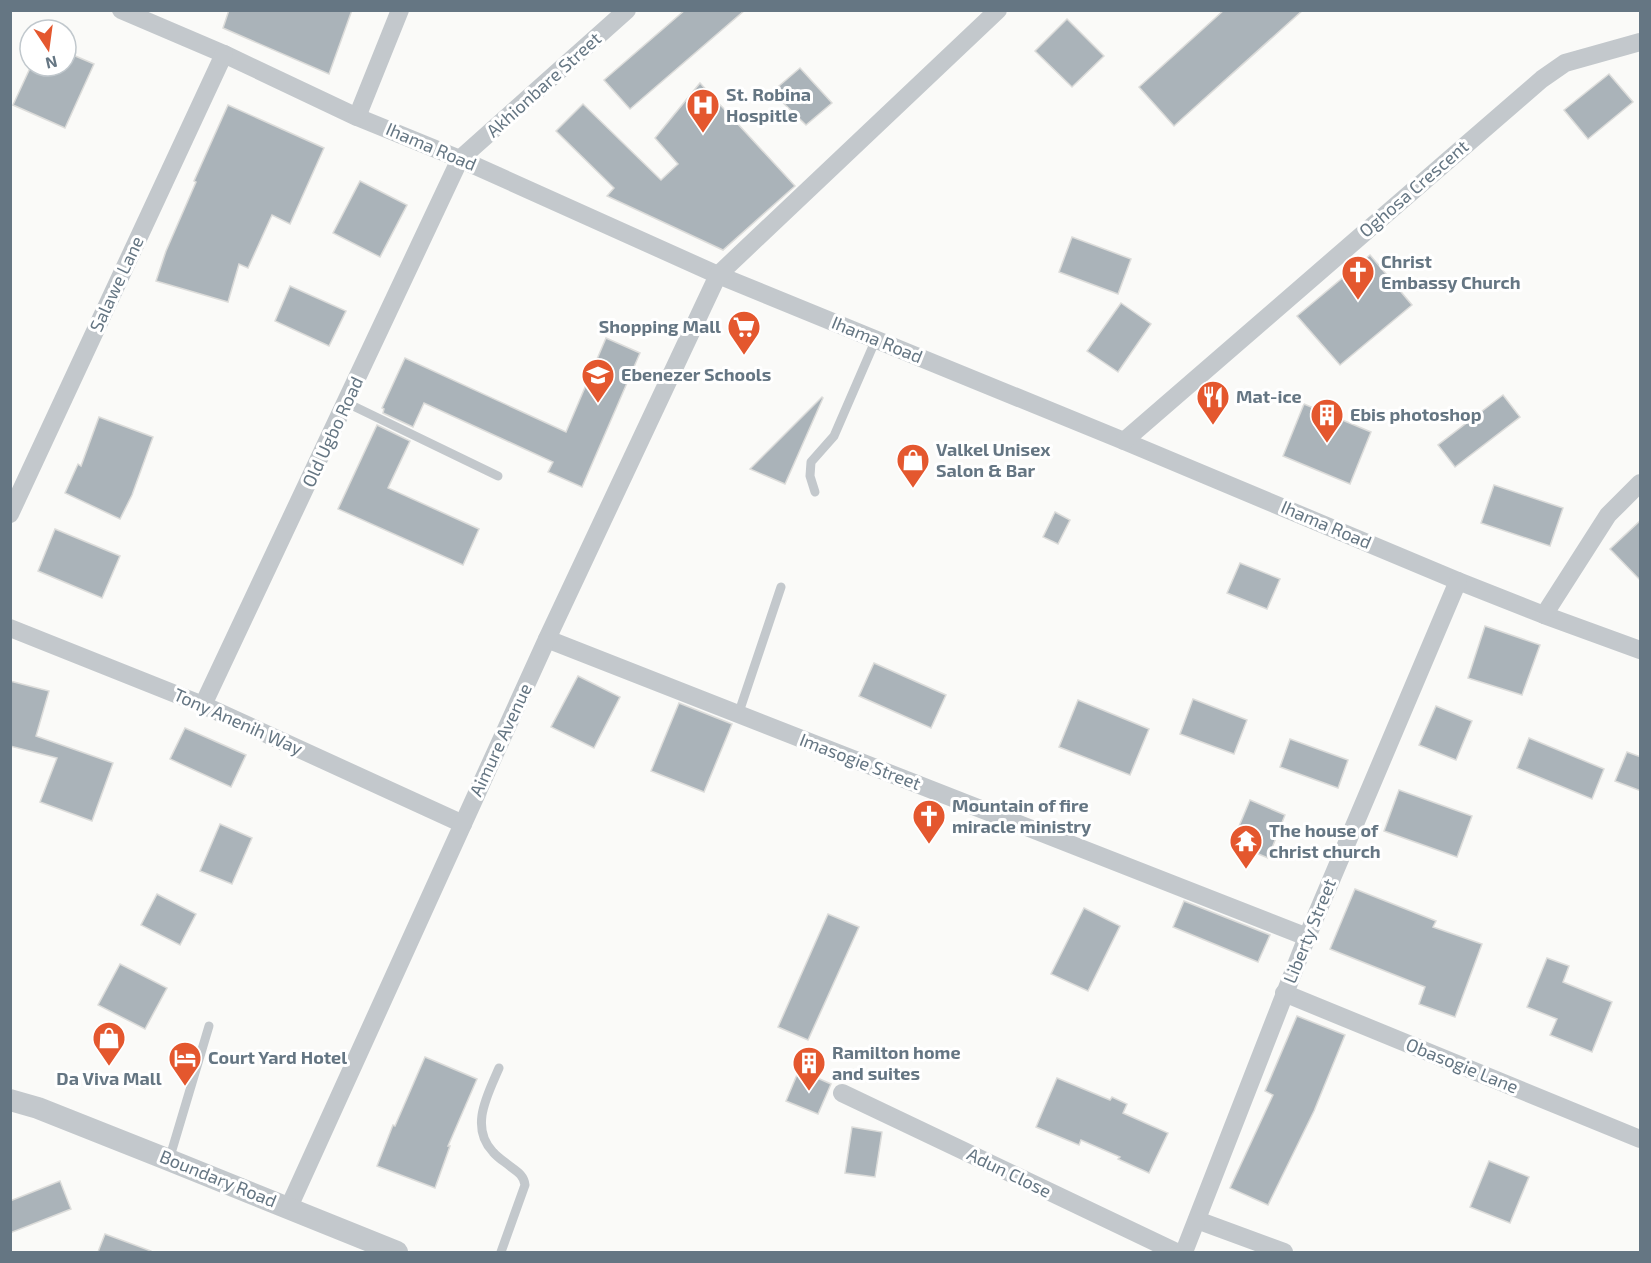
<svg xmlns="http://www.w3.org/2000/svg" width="1651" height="1263" font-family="'Exo 2',sans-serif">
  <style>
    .building { fill: #aab3b9; stroke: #dcdcda; stroke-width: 1.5 }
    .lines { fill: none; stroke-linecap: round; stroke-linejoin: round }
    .service { stroke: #c3c8cc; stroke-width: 9 }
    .minor { stroke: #c3c8cc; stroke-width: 18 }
    .tertiary { stroke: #c3c8cc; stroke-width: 22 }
    .labels { text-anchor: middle; stroke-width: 6; stroke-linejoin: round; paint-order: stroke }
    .street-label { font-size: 18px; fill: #657683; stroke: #fff }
    .poi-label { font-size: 18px; font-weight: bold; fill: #657683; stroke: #fff; text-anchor: start }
  </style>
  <rect width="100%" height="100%" fill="#fafaf8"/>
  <!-- building -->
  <g class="building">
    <polygon points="229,10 352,10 329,74 223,28"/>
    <polygon points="685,10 745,10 630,109 604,80"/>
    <polygon points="1224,10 1303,10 1174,126 1139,87"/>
    <polygon points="1067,19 1104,56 1072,87 1035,51"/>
    <polygon points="66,52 94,64 65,128 13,105 31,66 66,66"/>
    <polygon points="800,68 832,103 806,125 772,92"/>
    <polygon points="1609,74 1633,102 1588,139 1564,110"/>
    <polygon points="700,83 795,186 723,250 607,196 614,188 556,131 583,104 661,180 678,164 655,138"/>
    <polygon points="228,105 324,148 290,224 272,215 248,268 239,264 228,302 156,281 166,251 196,182 194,181"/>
    <polygon points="360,181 407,205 380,257 333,233"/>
    <polygon points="1072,237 1131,259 1118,294 1059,272"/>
    <polygon points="1370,255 1412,305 1340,365 1297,316"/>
    <polygon points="290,286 346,311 329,346 275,321"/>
    <polygon points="1121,303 1151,324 1118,372 1087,351"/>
    <polygon points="606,338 640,353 582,487 548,472 553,462 424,403 413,427 383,413 384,409 382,408 405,358 566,432"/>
    <polygon points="1503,395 1520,417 1455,467 1438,445"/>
    <polygon points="822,397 823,398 785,484 750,469"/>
    <polygon points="1304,404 1371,432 1350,484 1283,456"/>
    <polygon points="99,417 153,437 132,495 120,519 65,493 78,464 81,466"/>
    <polygon points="377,425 410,441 388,488 479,529 463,565 338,509"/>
    <polygon points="1494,485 1563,508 1550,546 1481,523"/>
    <polygon points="1055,512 1070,520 1058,544 1043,537"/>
    <polygon points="1641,520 1641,581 1610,549"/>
    <polygon points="55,529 120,556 102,598 38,571"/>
    <polygon points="1240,563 1280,579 1267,609 1227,593"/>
    <polygon points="1485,626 1540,645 1522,695 1468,678"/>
    <polygon points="874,663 946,695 931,728 859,696"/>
    <polygon points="578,676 620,697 594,748 551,727"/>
    <polygon points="10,681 49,691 36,736 113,763 92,821 40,802 57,758 10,746"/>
    <polygon points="1193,699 1247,720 1234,754 1180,734"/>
    <polygon points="1078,700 1149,729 1130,775 1059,747"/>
    <polygon points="679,703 732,724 704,792 651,771"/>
    <polygon points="1436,706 1472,721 1456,760 1419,745"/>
    <polygon points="185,728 246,755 231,787 170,759"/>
    <polygon points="1529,738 1604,769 1592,799 1517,768"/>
    <polygon points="1290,739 1348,760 1338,788 1280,767"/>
    <polygon points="1627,752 1641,757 1641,791 1615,781"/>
    <polygon points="1399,790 1472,816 1457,857 1384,831"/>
    <polygon points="1250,800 1285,815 1268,858 1232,843"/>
    <polygon points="220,824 252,838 232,884 200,871"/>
    <polygon points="1355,889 1436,921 1433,927 1482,944 1455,1017 1419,1004 1425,987 1330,949"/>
    <polygon points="157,894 196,914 180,945 141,925"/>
    <polygon points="1184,901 1270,935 1258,962 1173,927"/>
    <polygon points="1084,908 1120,926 1088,991 1051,974"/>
    <polygon points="828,914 859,927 808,1040 778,1027"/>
    <polygon points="1547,958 1569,966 1563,982 1612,1002 1592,1052 1550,1035 1557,1019 1527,1007"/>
    <polygon points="120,964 167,988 145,1029 98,1005"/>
    <polygon points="1297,1016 1345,1035 1314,1111 1268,1205 1230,1188 1273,1095 1265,1091"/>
    <polygon points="425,1057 477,1079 448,1146 450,1146 435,1188 377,1166 393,1125 395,1126"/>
    <polygon points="799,1070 831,1084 818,1114 786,1101"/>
    <polygon points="1057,1078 1110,1100 1112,1097 1127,1104 1123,1113 1168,1133 1149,1173 1118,1159 1120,1157 1081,1140 1079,1145 1036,1127"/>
    <polygon points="852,1127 882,1132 875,1177 845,1173"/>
    <polygon points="1489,1161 1529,1177 1510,1223 1470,1207"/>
    <polygon points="60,1181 71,1209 10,1233 10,1201"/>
    <polygon points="105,1234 151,1251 151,1252 98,1252"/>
  </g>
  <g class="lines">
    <!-- service -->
    <g class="service">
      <polyline points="347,403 498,476"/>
      <polyline points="815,492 810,476 811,462 834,436 876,339"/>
      <polyline points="738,715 781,587"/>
      <path d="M499 1068C488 1094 469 1127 493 1152 498 1158 505 1162 511 1167 518 1172 524 1176 525 1185L501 1252"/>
      <polyline points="169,1160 209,1026"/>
    </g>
    <!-- minor -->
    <g class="minor">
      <polyline points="121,10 224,54 357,117 460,159 718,275 1124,441 1458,581 1544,615 1640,650"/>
      <polyline points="357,117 400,10"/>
      <polyline points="1124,441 1542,79 1565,63 1640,42"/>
      <polyline points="10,514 224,54"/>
      <polyline points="1544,615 1608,515 1640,483"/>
      <polyline points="10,628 203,705 463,824"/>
      <polyline points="547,639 1307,937"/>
      <polyline points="203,705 460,159 627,10"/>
      <polyline points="1284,993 1640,1139"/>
      <polyline points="842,1093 1176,1252"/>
      <polyline points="289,1207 547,639 718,275 998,10"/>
      <polyline points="1197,1220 1284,1252"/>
      <polyline points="1184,1252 1307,937 1458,581"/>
    </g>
    <!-- tertiary -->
    <polyline class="tertiary" points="10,1100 38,1108 169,1160 397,1252"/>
  </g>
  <!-- icons -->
  <defs>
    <g id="hospital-pin" transform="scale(1.725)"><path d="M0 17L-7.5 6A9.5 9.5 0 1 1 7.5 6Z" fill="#e4572e" stroke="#fff"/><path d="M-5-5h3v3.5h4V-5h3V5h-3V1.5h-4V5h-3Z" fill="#fff"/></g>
    <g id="church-pin" transform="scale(1.725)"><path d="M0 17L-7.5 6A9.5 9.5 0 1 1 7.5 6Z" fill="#e4572e" stroke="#fff"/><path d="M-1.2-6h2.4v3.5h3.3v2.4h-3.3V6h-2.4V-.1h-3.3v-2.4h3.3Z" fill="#fff"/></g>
    <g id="supermarket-pin" transform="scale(1.725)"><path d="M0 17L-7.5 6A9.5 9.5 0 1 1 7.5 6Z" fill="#e4572e" stroke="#fff"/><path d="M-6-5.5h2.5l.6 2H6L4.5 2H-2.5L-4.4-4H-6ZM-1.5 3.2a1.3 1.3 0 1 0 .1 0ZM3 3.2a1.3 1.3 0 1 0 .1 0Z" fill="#fff"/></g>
    <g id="school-pin" transform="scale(1.725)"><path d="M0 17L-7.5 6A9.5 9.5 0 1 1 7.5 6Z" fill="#e4572e" stroke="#fff"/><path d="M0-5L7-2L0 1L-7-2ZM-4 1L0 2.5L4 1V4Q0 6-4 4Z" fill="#fff"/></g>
    <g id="restaurant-pin" transform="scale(1.725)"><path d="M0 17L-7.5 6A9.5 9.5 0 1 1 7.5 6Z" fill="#e4572e" stroke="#fff"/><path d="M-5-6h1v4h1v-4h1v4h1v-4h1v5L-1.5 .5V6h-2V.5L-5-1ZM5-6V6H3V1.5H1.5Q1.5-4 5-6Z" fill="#fff"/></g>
    <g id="building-pin" transform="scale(1.725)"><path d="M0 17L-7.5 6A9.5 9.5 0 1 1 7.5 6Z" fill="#e4572e" stroke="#fff"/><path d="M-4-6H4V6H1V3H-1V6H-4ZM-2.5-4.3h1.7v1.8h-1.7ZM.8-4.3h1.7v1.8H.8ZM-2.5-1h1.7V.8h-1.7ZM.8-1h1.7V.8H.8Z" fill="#fff"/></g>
    <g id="shop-pin" transform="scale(1.725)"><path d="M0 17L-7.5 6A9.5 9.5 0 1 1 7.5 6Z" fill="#e4572e" stroke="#fff"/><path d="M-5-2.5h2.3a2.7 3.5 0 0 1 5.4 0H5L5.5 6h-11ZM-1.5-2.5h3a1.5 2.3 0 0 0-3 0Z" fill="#fff"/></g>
    <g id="temple-pin" transform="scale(1.725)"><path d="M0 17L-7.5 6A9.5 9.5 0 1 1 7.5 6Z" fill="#e4572e" stroke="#fff"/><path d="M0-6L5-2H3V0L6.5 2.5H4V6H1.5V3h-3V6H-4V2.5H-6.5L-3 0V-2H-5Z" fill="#fff"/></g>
    <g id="hotel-pin" transform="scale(1.725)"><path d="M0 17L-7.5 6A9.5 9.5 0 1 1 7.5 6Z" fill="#e4572e" stroke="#fff"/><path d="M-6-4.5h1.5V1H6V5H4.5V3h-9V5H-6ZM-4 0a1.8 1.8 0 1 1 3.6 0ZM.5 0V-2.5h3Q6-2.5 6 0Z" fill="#fff"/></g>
  </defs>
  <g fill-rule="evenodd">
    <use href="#hospital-pin" x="703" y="105"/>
    <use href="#church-pin" x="1358" y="272"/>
    <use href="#supermarket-pin" x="744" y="327"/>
    <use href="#school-pin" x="598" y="375"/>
    <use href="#restaurant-pin" x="1213" y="397"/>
    <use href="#building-pin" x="1327" y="415"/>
    <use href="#shop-pin" x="913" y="460"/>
    <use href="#church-pin" x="929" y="816"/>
    <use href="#temple-pin" x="1246" y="841"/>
    <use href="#shop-pin" x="109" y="1038"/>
    <use href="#hotel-pin" x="185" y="1058"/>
    <use href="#building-pin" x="809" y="1063"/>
  </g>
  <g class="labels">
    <!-- street labels -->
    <g class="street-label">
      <text transform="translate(544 85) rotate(-42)" y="6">Akhionbare Street</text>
      <text transform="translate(431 147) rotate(23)" y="6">Ihama Road</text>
      <text transform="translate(1414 189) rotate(-41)" y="6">Oghosa Crescent</text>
      <text transform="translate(117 284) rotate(-65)" y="6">Salawe Lane</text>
      <text transform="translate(877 340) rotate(22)" y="6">Ihama Road</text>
      <text transform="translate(333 432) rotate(-65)" y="6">Old Ugbo Road</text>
      <text transform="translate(1326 525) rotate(23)" y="6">Ihama Road</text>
      <text transform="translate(238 722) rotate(24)" y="6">Tony Anenih Way</text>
      <text transform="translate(501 740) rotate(-65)" y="6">Aimure Avenue</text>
      <text transform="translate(860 762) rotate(21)" y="6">Imasogie Street</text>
      <text transform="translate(1310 931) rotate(-68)" y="6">Liberty Street</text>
      <text transform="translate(1462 1066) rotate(22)" y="6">Obasogie Lane</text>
      <text transform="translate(1009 1173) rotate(26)" y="6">Adun Close</text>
      <text transform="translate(218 1179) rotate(22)" y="6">Boundary Road</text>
    </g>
    <!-- poi labels -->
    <g class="poi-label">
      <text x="726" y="101">St. Robina<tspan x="726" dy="21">Hospitle</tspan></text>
      <text x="1381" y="268">Christ<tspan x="1381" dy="21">Embassy Church</tspan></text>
      <text x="721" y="333" text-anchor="end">Shopping Mall</text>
      <text x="621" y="381">Ebenezer Schools</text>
      <text x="1236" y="403">Mat-ice</text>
      <text x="1350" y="421">Ebis photoshop</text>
      <text x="936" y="456">Valkel Unisex<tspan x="936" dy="21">Salon &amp; Bar</tspan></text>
      <text x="952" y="812">Mountain of fire<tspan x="952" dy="21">miracle ministry</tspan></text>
      <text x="1269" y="837">The house of<tspan x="1269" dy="21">christ church</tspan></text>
      <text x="832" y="1059">Ramilton home<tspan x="832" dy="21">and suites</tspan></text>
      <text x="208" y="1064">Court Yard Hotel</text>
      <text x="109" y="1085" text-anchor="middle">Da Viva Mall</text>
    </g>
  </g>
  <!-- border -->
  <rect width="1651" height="1263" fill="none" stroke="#657683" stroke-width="24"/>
  <!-- north arrow -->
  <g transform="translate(48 48) rotate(167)"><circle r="28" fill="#ffffff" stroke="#c1c8cd" stroke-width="1.5"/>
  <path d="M0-4.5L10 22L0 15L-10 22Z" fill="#e4572e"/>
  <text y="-9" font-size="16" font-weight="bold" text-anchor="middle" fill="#657683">N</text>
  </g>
</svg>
